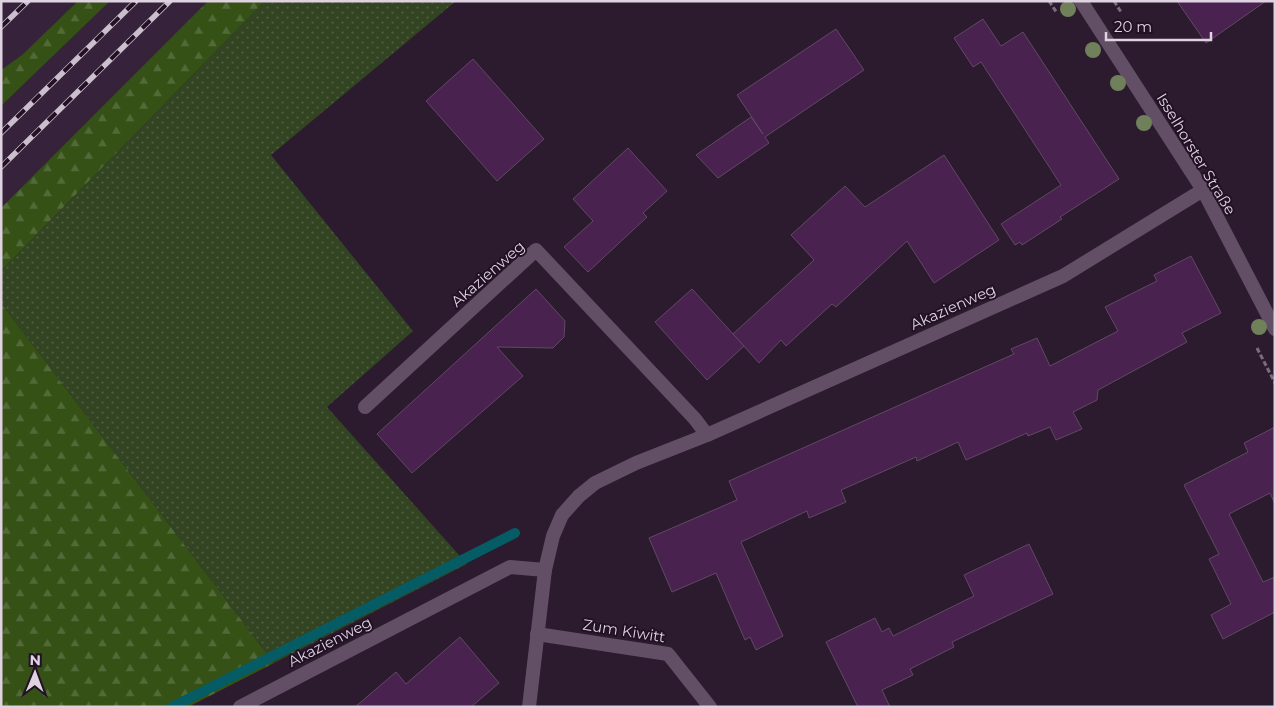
<svg xmlns="http://www.w3.org/2000/svg" width="1276" height="708" font-family="Montserrat,sans-serif">
  <style>
    .built { fill: #37223b }
    .grass { fill: url(#grass-dots) }
    .forest { fill: url(#forest-firs) }
    .lines { fill: none; stroke-linecap: round; stroke-linejoin: round }
    .stream { stroke: #055c65; stroke-width: 10 }
    .building { fill: #492250; stroke: #5f4b62 }
    .path { stroke: #7b6c7e; stroke-width: 3; stroke-dasharray: 5 2.5; stroke-linecap: butt }
    .minor { stroke: #624e65; stroke-width: 14 }
    .tertiary { stroke: #624e65; stroke-width: 14 }
    .rail-casing { stroke: #cbbecd; stroke-width: 5.5 }
    .rail { stroke: #221125; stroke-width: 4; stroke-dasharray: 11; stroke-linecap: butt }
    .tree { fill: #70805b }
    .labels { text-anchor: middle; stroke-width: 4; stroke-linejoin: round; paint-order: stroke }
    .street-label { font-size: 15px; fill: #dfd3e1; stroke: #221125 }
  </style>
  <defs>
    <pattern id="grass-dots" width="8" height="8" patternUnits="userSpaceOnUse" patternTransform="scale(1.25)"><rect width="8" height="8" fill="#324421"/><path d="M2 2h.1M6 6h.1" fill="none" stroke="#4f5e41" stroke-width="1.8" stroke-linecap="round"/></pattern>
    <pattern id="forest-firs" width="22" height="20" patternUnits="userSpaceOnUse" patternTransform="scale(1.25)"><rect width="22" height="20" fill="#355116"/><path d="M5 1l3.5 6h-7zM16 11l3.5 6h-7z" fill="#526938"/></pattern>
  </defs>
  <rect width="100%" height="100%" fill="#2c1a2f"/>
  <!-- built -->
  <g class="built">
    <polygon points="1,1 78,1 22,55 1,70"/>
    <polygon points="110,1 208,1 1,208 1,106"/>
  </g>
  <!-- grass -->
  <polygon class="grass" points="265,1 456,1 271,155 413,331 327,407 467,564 274,663 1,303 1,271"/>
  <!-- forest -->
  <g class="forest">
    <polygon points="78,1 110,1 1,106 1,70 22,55"/>
    <polygon points="208,1 265,1 1,271 1,208"/>
    <polygon points="1,303 274,663 188,707 1,707"/>
  </g>
  <g class="lines">
    <!-- stream -->
    <polyline class="stream" points="172,707 515,533"/>
  </g>
  <!-- building -->
  <g class="building">
    <polygon points="1177,1 1266,1 1206,43"/>
    <polygon points="983,19 1001,46 1023,32 1119,179 1060,217 1062,219 1022,245 1020,242 1015,245 1001,224 1061,185 981,62 973,67 954,38"/>
    <polygon points="836,29 864,70 765,137 769,143 718,178 696,155 751,117 763,134 737,95"/>
    <polygon points="473,59 544,139 497,181 426,101"/>
    <polygon points="628,148 667,191 643,213 647,217 588,272 564,247 593,221 573,199"/>
    <polygon points="944,155 999,240 934,283 907,241 836,307 832,304 786,346 781,340 759,363 733,334 814,260 791,235 845,186 865,207"/>
    <polygon points="1191,256 1221,313 1182,333 1187,342 1098,390 1097,400 1073,412 1082,429 1056,440 1050,427 1028,436 1027,433 966,460 958,442 917,461 916,457 841,490 846,502 809,518 807,511 741,542 783,636 756,650 750,637 745,640 716,573 672,592 649,538 737,500 729,481 1014,354 1011,349 1037,338 1050,366 1118,331 1105,307 1157,281 1154,275"/>
    <polygon points="536,289 565,321 564,337 553,348 497,347 523,376 412,473 377,434"/>
    <polygon points="692,289 744,346 707,380 655,322"/>
    <polygon points="1275,427 1275,504 1270,493 1229,514 1263,582 1275,577 1275,612 1223,639 1211,615 1231,604 1209,559 1219,554 1184,485 1248,452 1244,443"/>
    <polygon points="1029,544 1053,594 952,642 954,647 910,669 913,675 882,690 890,707 858,707 826,642 875,618 882,632 889,628 893,636 974,596 964,575"/>
    <polygon points="460,637 499,683 471,707 355,707 396,672 406,684"/>
  </g>
  <g class="lines">
    <!-- path -->
    <g class="path">
      <polyline points="1049,1 1057,13"/>
      <polyline points="1114,1 1121,12"/>
      <polyline points="1257,348 1275,383"/>
    </g>
    <!-- minor -->
    <g class="minor">
      <polyline points="365,407 536,250 695,419 707,435"/>
      <polyline points="537,634 668,654 710,707"/>
      <polyline points="240,707 510,567 545,570"/>
      <polyline points="529,707 545,570 553,536 562,515 579,496 595,483 636,463 707,435 1063,276 1203,190"/>
    </g>
    <!-- tertiary -->
    <polyline class="tertiary" points="1081,1 1203,190 1275,329"/>
    <!-- rail casing -->
    <g class="rail-casing">
      <g id="rail">
        <polyline points="1,27 28,1"/>
        <polyline points="1,133 136,1"/>
        <polyline points="1,167 170,1"/>
      </g>
    </g>
    <!-- rail -->
    <use href="#rail" class="rail"/>
  </g>
  <!-- trees -->
  <g class="tree">
    <circle cx="1068" cy="9" r="8"/>
    <circle cx="1093" cy="50" r="8"/>
    <circle cx="1118" cy="83" r="8"/>
    <circle cx="1144" cy="123" r="8"/>
    <circle cx="1259" cy="327" r="8"/>
  </g>
  <g class="labels">
    <!-- street labels -->
    <g class="street-label">
      <text transform="translate(1196 154) rotate(59)" y="5">Isselhorster Straße</text>
      <text transform="translate(488 274) rotate(-41)" y="5">Akazienweg</text>
      <text transform="translate(953 307) rotate(-24)" y="5">Akazienweg</text>
      <text transform="translate(624 631) rotate(9)" y="5">Zum Kiwitt</text>
      <text transform="translate(330 642) rotate(-27)" y="5">Akazienweg</text>
    </g>
  </g>
  <!-- border -->
  <rect width="1276" height="708" fill="none" stroke="#dfd3e1" stroke-width="5"/>
  <!-- north arrow -->
  <g transform="translate(35 673) rotate(1)" stroke="#221125" stroke-width="4" paint-order="stroke">
  <path d="M0-4L9 19L0 12L-9 19Z" fill="#dfd3e1"/>
  <text y="-8" font-size="14" font-weight="bold" text-anchor="middle" fill="#dfd3e1">N</text>
  </g>
  <!-- scale -->
  <path d="M1106 32v8h105v-8" fill="none" stroke="#dfd3e1" stroke-width="2.5"/>
  <text x="1114" y="32" font-size="15" fill="#dfd3e1" stroke="#221125" stroke-width="4" paint-order="stroke">20 m</text>
</svg>
